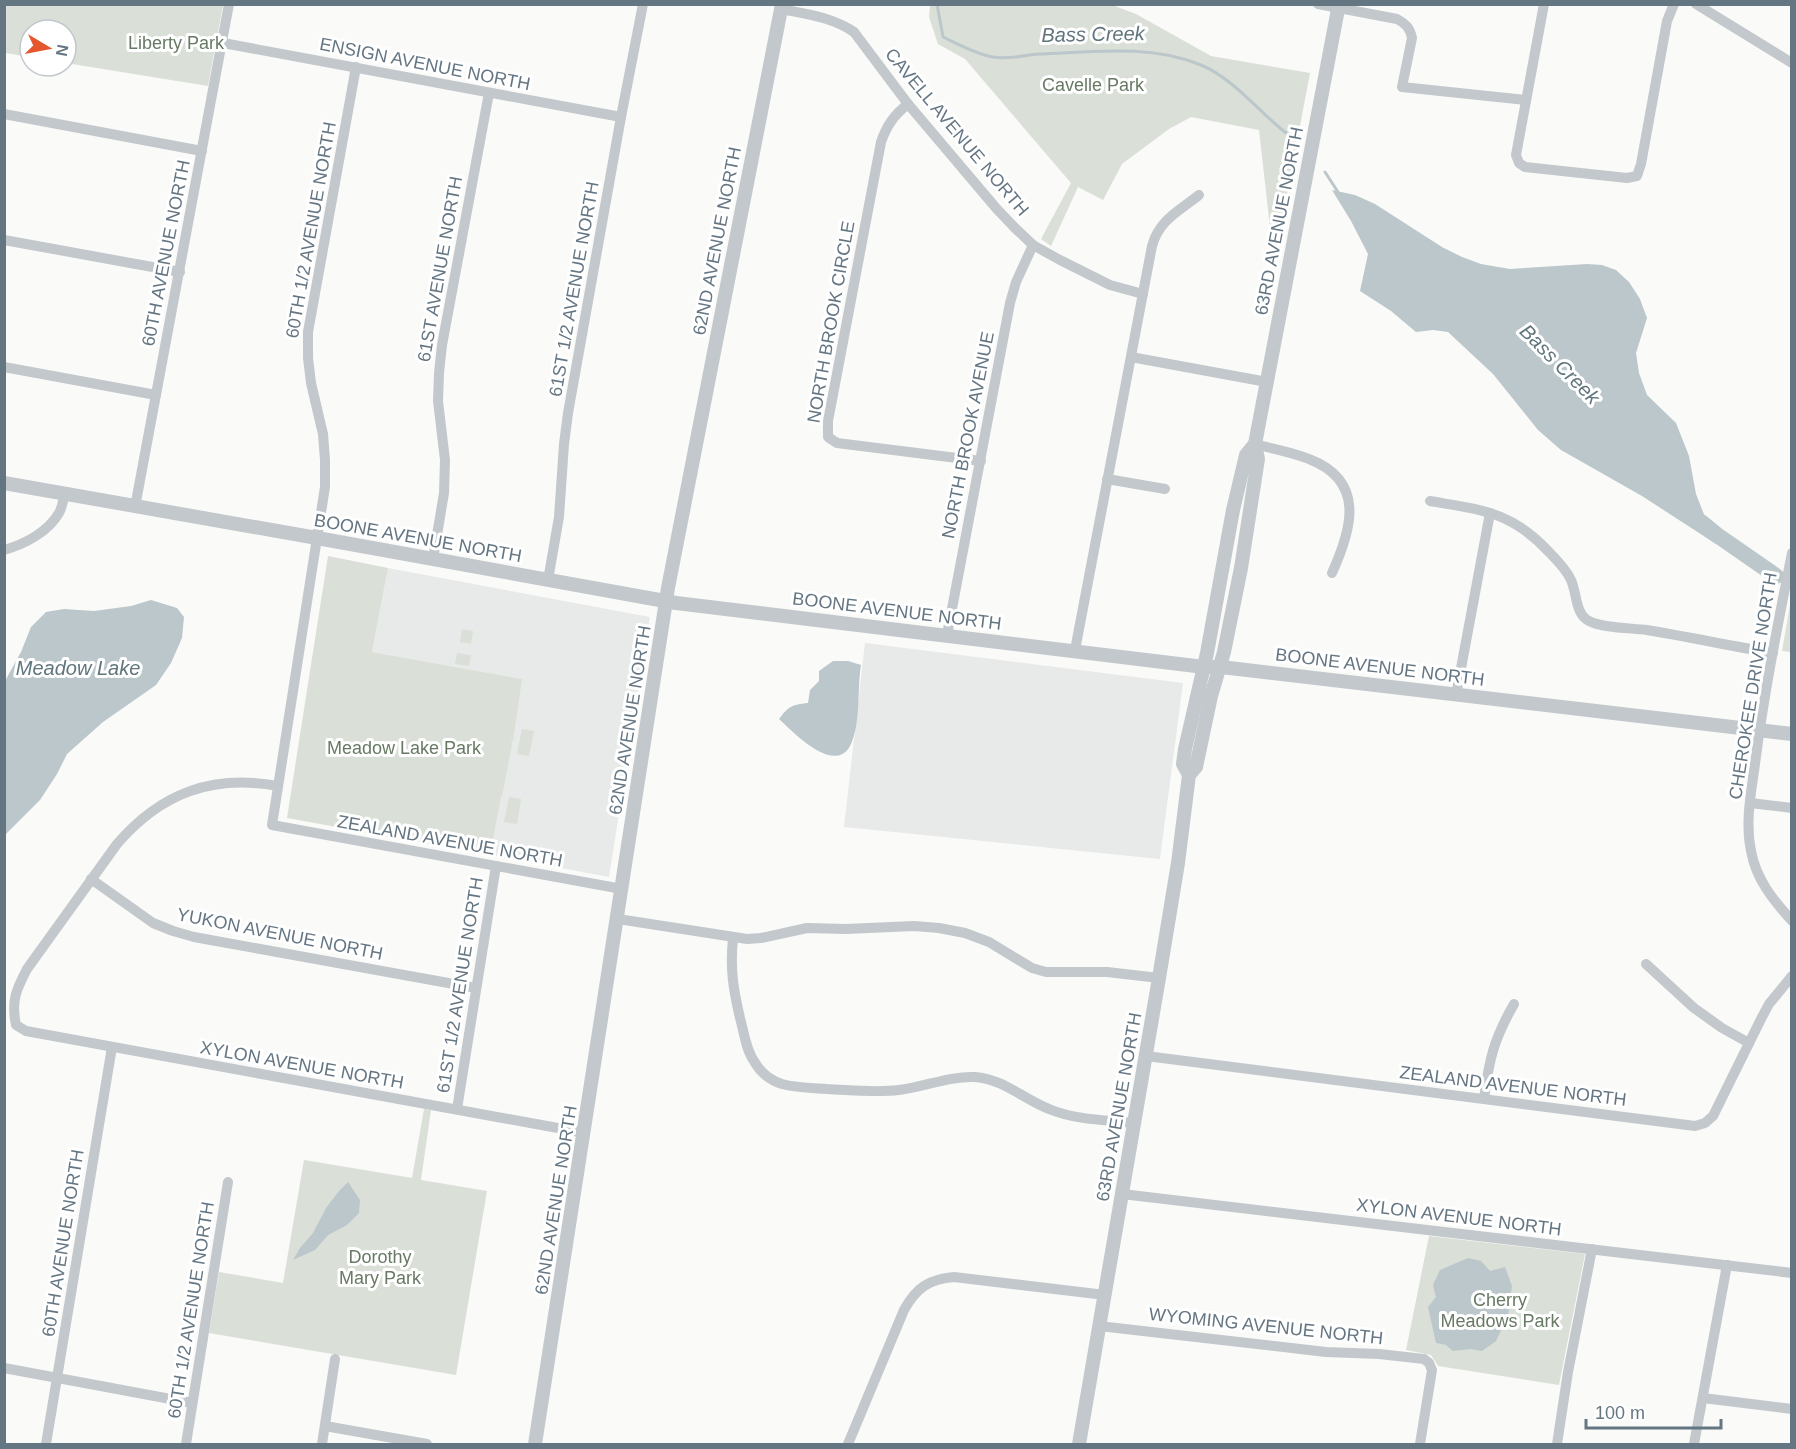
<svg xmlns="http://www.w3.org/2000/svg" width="1796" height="1449" font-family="Helvetica,sans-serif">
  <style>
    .built { fill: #e8e9e9 }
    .green { fill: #dadfd7 }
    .water { fill: #bbc7cb }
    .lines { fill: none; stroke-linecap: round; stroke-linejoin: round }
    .stream { stroke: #bbc7cb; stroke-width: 3 }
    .river { stroke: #bbc7cb; stroke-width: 16 }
    .minor { stroke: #c3c8cc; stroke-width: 10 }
    .tertiary { stroke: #c3c8cc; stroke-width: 14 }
    .labels { text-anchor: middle; stroke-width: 6; stroke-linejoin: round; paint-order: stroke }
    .park-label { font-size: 18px; fill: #687a64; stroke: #fff }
    .street-label { font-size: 18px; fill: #657683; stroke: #fff }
    .water-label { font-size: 20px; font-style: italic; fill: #60757c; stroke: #fff }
  </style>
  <rect width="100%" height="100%" fill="#fafaf8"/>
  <!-- built -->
  <g class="built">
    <polygon points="388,568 650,617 609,877 490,855 522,679 372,652"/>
    <polygon points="865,643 1183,683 1160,859 844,827"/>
  </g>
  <!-- green -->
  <g class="green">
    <polygon points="4,5 223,5 208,86 66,63 66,30 30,30 30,57 5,53"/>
    <polygon points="930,5 1112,5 1136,14 1211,56 1310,73 1274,263 1259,130 1191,117 1169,129 1122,164 1103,200 1078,187 1051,246 1041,239 1071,183 965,59 938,44 929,17"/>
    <polygon points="328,556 388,568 372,652 522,679 513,741 511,741 512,744 502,796 501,797 490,855 287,818"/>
    <polygon points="1791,599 1791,652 1782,651"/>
    <polygon points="462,629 473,631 471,644 460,642"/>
    <polygon points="457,653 471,655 469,666 455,664"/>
    <polygon points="522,729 534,731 529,756 517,754"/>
    <polygon points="509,797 521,799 517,824 504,822"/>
    <polygon points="424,1109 431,1110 421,1180 487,1191 456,1375 209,1333 219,1272 283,1283 304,1160 412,1178"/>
    <polygon points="1429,1236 1585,1254 1559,1385 1438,1366 1431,1355 1406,1350"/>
  </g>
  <!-- water -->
  <g class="water">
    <polygon points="1332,190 1355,195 1375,204 1442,247 1462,257 1481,264 1510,269 1587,264 1602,265 1616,270 1629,282 1640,299 1647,318 1636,353 1639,373 1647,395 1676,423 1689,456 1696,494 1707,522 1717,535 1716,544 1642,496 1561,450 1538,430 1493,374 1448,332 1433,330 1416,332 1391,311 1360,291 1368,254 1351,221"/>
    <polygon points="151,600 177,608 184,617 182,638 171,663 156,685 103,722 67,754 57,774 40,800 5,835 5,681 21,652 31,627 46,612 64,609 94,611 131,606"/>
    <path d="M833 661H848L861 665C857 689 861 722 851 744 836 777 793 732 779 719 789 706 791 705 808 703L810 690 819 681V671Z"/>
    <polygon points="348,1182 360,1200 359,1213 347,1225 328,1235 315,1250 293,1260 300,1248 313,1233 326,1208 339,1191"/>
    <polygon points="1468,1258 1481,1261 1490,1271 1505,1267 1512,1286 1508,1316 1496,1341 1482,1351 1470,1349 1453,1351 1446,1345 1436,1343 1428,1307 1436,1297 1433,1285 1440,1270"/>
  </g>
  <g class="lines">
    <!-- stream -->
    <g class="stream">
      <path d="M937 4 943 37C958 44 976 54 993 57 1007 60 1025 55 1039 54 1093 52 1150 44 1201 65 1236 80 1259 113 1290 136"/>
      <polyline points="1325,172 1338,192"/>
    </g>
    <!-- river -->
    <polyline class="river" points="1701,522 1717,535 1776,576"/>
    <!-- minor -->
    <g class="minor">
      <path d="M1318 4 1397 19C1406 24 1410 28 1412 38L1402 87 1526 100"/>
      <polyline points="1544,4 1516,155 1519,163 1525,167 1627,178 1637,176 1641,164 1667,21 1674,4"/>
      <polyline points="1696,4 1792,63"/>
      <path d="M781 9C806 14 832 17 854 32L908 104 996 208 1015 228 1033 245 1060 260 1110 285 1143 294"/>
      <polyline points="223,43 621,117"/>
      <polyline points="356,67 308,332 308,358 311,383 323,434 325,460 325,487 272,825 622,889"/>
      <path d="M908 104C894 115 887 125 881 142L828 421V437L837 443 981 461"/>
      <polyline points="4,114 202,151"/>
      <polyline points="4,240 180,272"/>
      <polyline points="1131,357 1267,382"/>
      <polyline points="4,367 156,395"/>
      <path d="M1255 444C1273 449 1292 452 1309 459 1366 481 1352 529 1332 573"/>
      <polyline points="1107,479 1165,489"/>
      <path d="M1430 501C1481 510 1511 511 1549 552 1557 560 1566 569 1571 580 1577 593 1575 614 1589 621 1601 628 1632 628 1647 630 1689 637 1731 646 1773 653"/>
      <polyline points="135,507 229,4"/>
      <path d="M4 550C25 544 48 532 59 513 62 508 63 500 65 494"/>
      <path d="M1792 553C1778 623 1764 693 1755 764 1751 793 1745 822 1751 851 1756 879 1773 900 1792 921"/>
      <polyline points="433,559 444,493 445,460 438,401 439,373 442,345 489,93"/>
      <polyline points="548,580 559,517 564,444 568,413 621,117 643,4"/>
      <polyline points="947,635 1010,303 1016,282 1033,245"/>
      <path d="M1075 650 1152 246C1159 220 1179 211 1199 195"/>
      <polyline points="1456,695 1490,513"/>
      <path d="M278 786C212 774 161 793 117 844L27 969C16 990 11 1001 16 1025L26 1031 585 1133"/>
      <polyline points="1750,803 1792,808"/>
      <polyline points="91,879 153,923 173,931 194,937 476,988"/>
      <polyline points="618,919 747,939 761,938 807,928 846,929 914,926 939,928 965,933 989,942 1032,968 1046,972 1107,972 1159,978"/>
      <path d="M733 938C730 969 733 988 740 1018 744 1032 746 1050 754 1061 760 1072 770 1080 782 1084 796 1088 812 1088 827 1089 851 1090 875 1093 899 1090 924 1087 949 1076 975 1077 1004 1079 1023 1099 1049 1109 1075 1120 1106 1120 1134 1123"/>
      <polyline points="1646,964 1694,1008 1722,1028 1749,1043"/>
      <polyline points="1146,1056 1695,1126 1705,1123 1713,1116 1762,1017 1769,1004 1792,976"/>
      <path d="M1484 1099C1489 1059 1494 1039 1514 1004"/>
      <polyline points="457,1109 496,866"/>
      <polyline points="1122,1194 1792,1273"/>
      <polyline points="1099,1326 1326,1352 1379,1354 1424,1359 1429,1363 1432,1370 1420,1444"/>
      <polyline points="4,1368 192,1403"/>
      <polyline points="1703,1398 1792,1409"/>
      <polyline points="325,1426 427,1444"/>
      <polyline points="46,1444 112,1047"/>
      <polyline points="186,1444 228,1182"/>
      <polyline points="322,1444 335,1359"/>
      <path d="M848 1444 904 1310C916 1288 929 1279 954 1277L1105 1295"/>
      <polyline points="1557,1444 1568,1372 1592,1249"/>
      <polyline points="1694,1444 1727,1265"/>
    </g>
    <!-- tertiary -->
    <g class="tertiary">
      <polyline points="4,483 317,538 676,603 1204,667 1221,667 1792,734"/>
      <polyline points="1189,775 1183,764 1185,749 1207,653 1233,510 1246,455 1255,444"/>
      <polyline points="535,1444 668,588 782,4"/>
      <polyline points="1079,1444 1159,978 1178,863 1189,775 1196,767 1211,696 1224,652 1241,568 1258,459 1255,444 1339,4"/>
    </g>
  </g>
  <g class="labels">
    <!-- park labels -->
    <g class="park-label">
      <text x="176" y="49">Liberty Park</text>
      <text x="1093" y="91">Cavelle Park</text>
      <text x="404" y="754">Meadow Lake Park</text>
      <text x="380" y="1263">Dorothy<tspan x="380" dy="21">Mary Park</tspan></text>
      <text x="1500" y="1306">Cherry<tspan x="1500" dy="21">Meadows Park</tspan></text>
    </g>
    <!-- street labels -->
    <g class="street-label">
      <text transform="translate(425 64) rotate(11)" y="6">ENSIGN AVENUE NORTH</text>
      <text transform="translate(957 132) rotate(50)" y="6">CAVELL AVENUE NORTH</text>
      <text transform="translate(1279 221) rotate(-79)" y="6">63RD AVENUE NORTH</text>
      <text transform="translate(311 230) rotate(-80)" y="6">60TH 1/2 AVENUE NORTH</text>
      <text transform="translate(717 241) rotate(-79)" y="6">62ND AVENUE NORTH</text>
      <text transform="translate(166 253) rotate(-79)" y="6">60TH AVENUE NORTH</text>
      <text transform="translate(440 269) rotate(-80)" y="6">61ST AVENUE NORTH</text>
      <text transform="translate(574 289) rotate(-80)" y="6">61ST 1/2 AVENUE NORTH</text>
      <text transform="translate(831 322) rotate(-80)" y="6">NORTH BROOK CIRCLE</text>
      <text transform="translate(968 435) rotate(-79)" y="6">NORTH BROOK AVENUE</text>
      <text transform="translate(418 538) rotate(10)" y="6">BOONE AVENUE NORTH</text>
      <text transform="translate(897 611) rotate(7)" y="6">BOONE AVENUE NORTH</text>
      <text transform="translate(1380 667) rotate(7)" y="6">BOONE AVENUE NORTH</text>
      <text transform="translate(1753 686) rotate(-81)" y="6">CHEROKEE DRIVE NORTH</text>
      <text transform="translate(630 720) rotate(-81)" y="6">62ND AVENUE NORTH</text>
      <text transform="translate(450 841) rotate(10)" y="6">ZEALAND AVENUE NORTH</text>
      <text transform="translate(280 934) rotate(11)" y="6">YUKON AVENUE NORTH</text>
      <text transform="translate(460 985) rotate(-81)" y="6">61ST 1/2 AVENUE NORTH</text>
      <text transform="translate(302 1065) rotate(10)" y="6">XYLON AVENUE NORTH</text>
      <text transform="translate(1513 1086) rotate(7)" y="6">ZEALAND AVENUE NORTH</text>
      <text transform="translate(1119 1107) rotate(-80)" y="6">63RD AVENUE NORTH</text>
      <text transform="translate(556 1200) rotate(-81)" y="6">62ND AVENUE NORTH</text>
      <text transform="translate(1459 1217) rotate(7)" y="6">XYLON AVENUE NORTH</text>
      <text transform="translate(63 1243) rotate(-81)" y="6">60TH AVENUE NORTH</text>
      <text transform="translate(191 1310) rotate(-81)" y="6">60TH 1/2 AVENUE NORTH</text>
      <text transform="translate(1266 1326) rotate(6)" y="6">WYOMING AVENUE NORTH</text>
    </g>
    <!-- water labels -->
    <g class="water-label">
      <text transform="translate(1093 34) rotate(-1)" y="7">Bass Creek</text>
      <text transform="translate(1560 364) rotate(45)" y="7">Bass Creek</text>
      <text x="78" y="675">Meadow Lake</text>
    </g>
  </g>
  <!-- border -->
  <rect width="1796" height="1449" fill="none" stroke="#657683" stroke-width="12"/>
  <!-- north arrow -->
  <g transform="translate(48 48) rotate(100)"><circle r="28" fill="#ffffff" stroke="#c1c8cd" stroke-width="1.5"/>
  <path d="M0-4.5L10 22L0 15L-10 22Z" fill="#e4572e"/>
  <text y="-9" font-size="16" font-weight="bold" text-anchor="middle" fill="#657683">N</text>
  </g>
  <!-- scale -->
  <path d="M1586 1419v9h135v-9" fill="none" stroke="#657683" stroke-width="3"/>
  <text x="1595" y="1419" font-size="18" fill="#657683" stroke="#ffffff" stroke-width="4.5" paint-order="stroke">100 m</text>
</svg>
